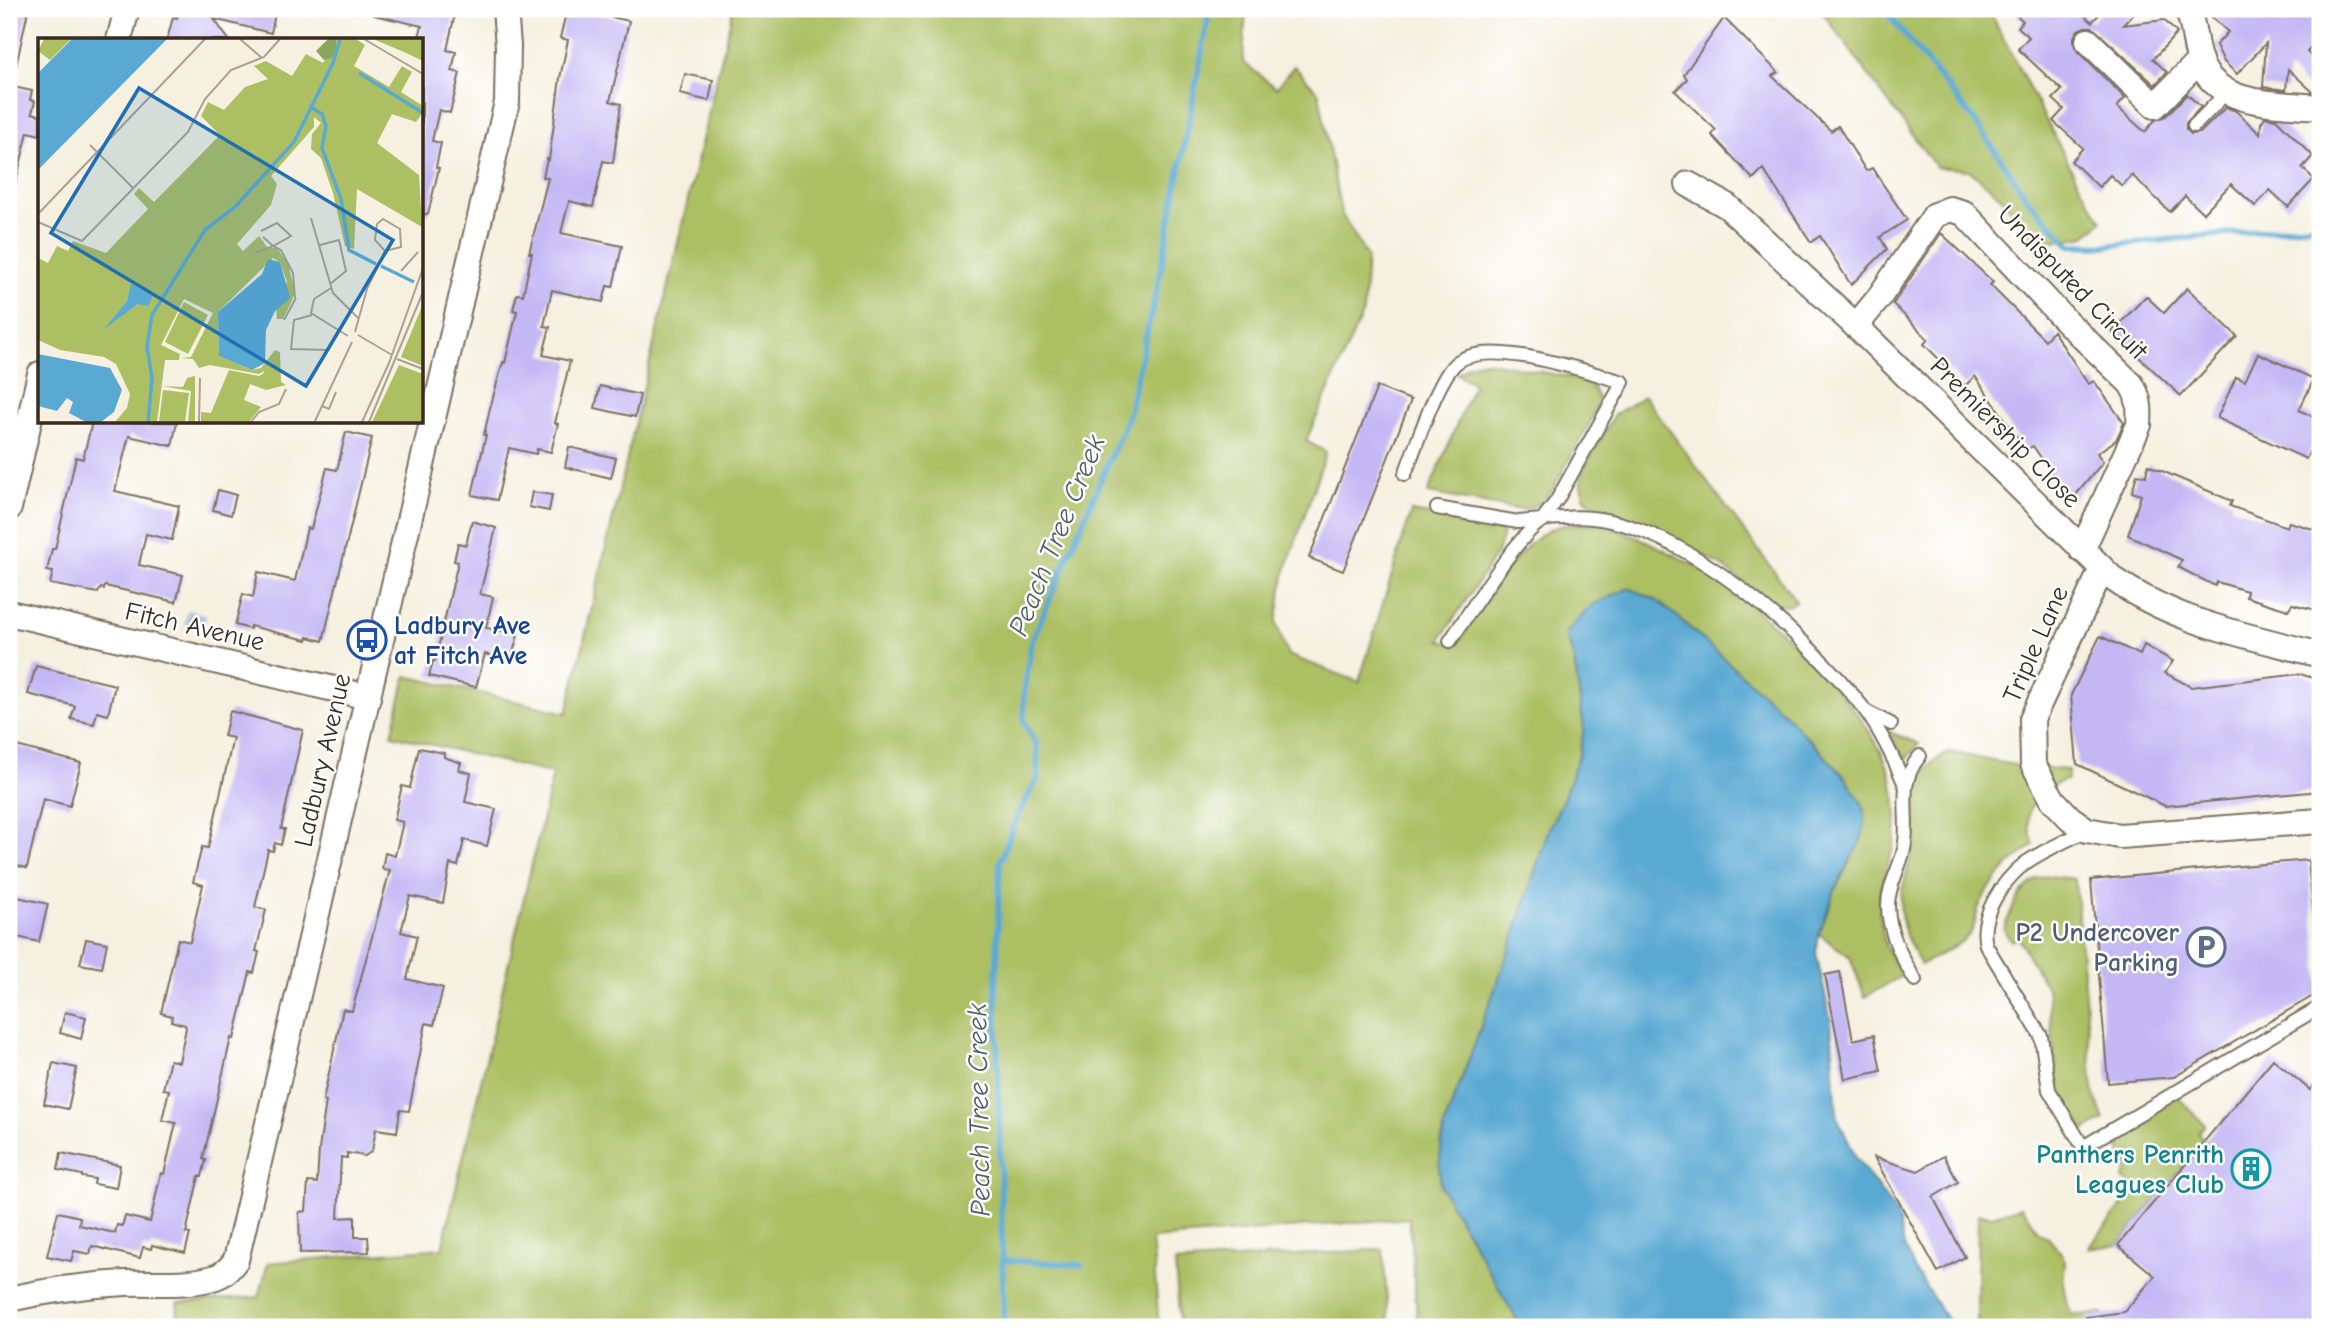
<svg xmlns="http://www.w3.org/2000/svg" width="2329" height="1336" font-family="'Comic Neue',sans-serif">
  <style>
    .industrial { fill: #b7c5de }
    .green { fill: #acbf63; stroke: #747440; stroke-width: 2 }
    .water { fill: #5aa9d3; stroke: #4a6a78; stroke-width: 2 }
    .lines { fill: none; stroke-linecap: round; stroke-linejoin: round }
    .stream { stroke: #5aa9d3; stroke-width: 6 }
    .building { fill: #c3b8f4 }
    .lane-casing { stroke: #7c6f62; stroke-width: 16 }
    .street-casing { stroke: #7c6f62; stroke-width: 28 }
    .lane { stroke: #fff; stroke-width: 12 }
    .street { stroke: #fff; stroke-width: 24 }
    .labels { text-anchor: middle; stroke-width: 5; stroke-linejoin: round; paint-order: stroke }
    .street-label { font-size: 26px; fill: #3b2a1e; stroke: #fff }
    .transit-label { font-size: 26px; font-weight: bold; fill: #164399; stroke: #fff; text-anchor: start }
    .service-label { font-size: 26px; font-weight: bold; fill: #4e5e75; stroke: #fff; text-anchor: end }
    .culture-label { font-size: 26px; font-weight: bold; fill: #0d838f; stroke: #fff; text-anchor: end }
    .water-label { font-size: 28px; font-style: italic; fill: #475d66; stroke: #fff }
    .inset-river { fill: none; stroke: #5aa9d3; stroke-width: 3.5 }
    .inset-road { fill: none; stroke: #aba192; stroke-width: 2 }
    .view { fill: #1f6fb2; fill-opacity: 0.15; stroke: #1f6fb2; stroke-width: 3.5 }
    .inset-edge { fill: none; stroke: #3b2a1e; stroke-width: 3.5 }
  </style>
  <rect width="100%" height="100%" fill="#fff"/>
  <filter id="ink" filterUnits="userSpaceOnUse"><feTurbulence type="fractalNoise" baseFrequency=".0143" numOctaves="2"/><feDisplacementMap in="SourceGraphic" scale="14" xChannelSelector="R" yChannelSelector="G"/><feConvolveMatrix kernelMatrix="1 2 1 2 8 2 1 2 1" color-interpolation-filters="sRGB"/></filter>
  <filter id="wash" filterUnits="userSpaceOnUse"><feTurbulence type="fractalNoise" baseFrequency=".00686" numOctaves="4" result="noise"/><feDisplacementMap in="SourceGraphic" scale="28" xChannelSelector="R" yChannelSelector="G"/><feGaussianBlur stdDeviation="1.57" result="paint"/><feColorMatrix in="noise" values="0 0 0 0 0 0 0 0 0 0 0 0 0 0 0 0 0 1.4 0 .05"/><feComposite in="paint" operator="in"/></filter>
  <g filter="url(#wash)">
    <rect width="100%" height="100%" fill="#f5f0df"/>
    <!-- industrial -->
    <polygon class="industrial" points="188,610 206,615 203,629 184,624"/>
    <!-- green -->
    <g class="green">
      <path d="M733 9H1246L1243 62 1276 88 1294 66 1319 93 1341 213 1367 257 1363 312 1306 441 1326 452 1284 576 1276 623 1288 655 1359 682 1411 512 1494 526 1503 534 1497 553 1440 640 1456 646C1479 612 1518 539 1557 527 1598 513 1647 541 1682 559 1693 565 1705 570 1715 577 1769 616 1874 712 1891 777 1896 795 1898 816 1896 834 1894 854 1884 871 1881 890 1878 907 1881 926 1885 943 1888 954 1897 965 1903 975L1865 997 1850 957 1819 934 1835 890 1846 778 1784 713 1679 618 1656 600 1629 588 1566 632 1574 660 1584 728 1579 755 1562 802 1549 828 1513 940 1444 1126C1440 1147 1439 1166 1441 1187L1521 1327H1418L1409 1218 1152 1239 1159 1327H179L177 1303 259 1297 268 1263 442 1248 553 774 392 735 406 676 567 713Z"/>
      <polygon points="1820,9 1988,9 2083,191 2102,221 2085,236 2058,241 2030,236 2002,198 1969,170 1936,167"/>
      <polygon points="1485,361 1579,379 1592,386 1599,400 1593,417 1551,492 1539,504 1522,510 1428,493 1474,384 1457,374 1469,365"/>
      <polygon points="1644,396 1796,601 1787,606 1773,604 1720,565 1652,527 1595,508 1585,498 1581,486 1581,474 1614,415"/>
      <polygon points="1887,731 1919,744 1905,760"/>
      <path d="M1951 752C1991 761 2028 769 2068 770V779C2033 792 2020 808 2034 845 2010 862 1992 879 1979 906 1976 914 1976 924 1971 932 1964 944 1934 957 1921 965 1911 948 1904 934 1901 914 1898 889 1910 869 1913 845 1916 826 1913 797 1920 780 1927 765 1936 758 1951 752Z"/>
      <path d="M2047 876 2075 879 2093 1090 2104 1120 2084 1131 2058 1086 2047 988 2018 938 2011 941 2004 930C2011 909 2023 880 2047 876Z"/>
      <path d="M2178 1097 2205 1125 2198 1133 2205 1140 2118 1245 2088 1248 2136 1189 2123 1179 2128 1166C2121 1154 2115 1147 2120 1132Z"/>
      <polygon points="2021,1207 2038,1231 2050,1240 2061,1253 2065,1262 2063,1284 2066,1300 2072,1315 2103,1314 2104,1327 1975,1327 1977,1322 1978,1214 1992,1216"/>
      <polygon points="1383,1249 1389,1327 1180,1327 1175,1263"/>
    </g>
    <!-- water -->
    <polygon class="water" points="1629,588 1656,600 1679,618 1784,713 1846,778 1863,805 1865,821 1861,840 1835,890 1819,934 1816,953 1831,1022 1837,1117 1856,1158 1892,1207 1898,1217 1904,1246 1916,1272 1952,1327 1521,1327 1441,1187 1439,1167 1444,1127 1513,940 1549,828 1562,802 1579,755 1584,728 1574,660 1566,633 1592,605"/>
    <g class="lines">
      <!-- stream -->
      <g class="stream">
        <polyline points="1884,9 1974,120 2030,202 2070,245 2103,246 2320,225"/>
        <polyline points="1003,1260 1081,1265"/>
        <polyline points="1004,1327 996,989 1000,863 1017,816 1038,779 1037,745 1024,722 1024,694 1032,641 1128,416 1160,274 1210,9"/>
      </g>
    </g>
    <g id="blocks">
      <!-- building -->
      <g class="building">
        <polygon points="9,9 28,11 16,66 9,66"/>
        <polygon points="179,9 276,9 271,33 214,19 229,40 167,40 173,17 177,18"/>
        <polygon points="375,9 456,9 447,50 456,52 452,71 460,73 450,113 439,110 432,141 441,143 436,167 439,168 428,214 422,214 422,40 418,40 422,26 374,15"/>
        <polygon points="567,9 576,9 629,21 610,101 621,104 613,163 603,161 593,207 569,201 561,233 622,246 613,287 607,286 603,302 552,290 544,326 550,327 543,355 570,361 555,423 558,424 551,452 537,449 536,454 509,448 497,500 472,495 486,435 484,435 490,408 503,362 505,363 517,311 513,310 517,294 523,295 532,253 529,253 548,178 543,177 547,159 549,160 560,78 568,40 560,38"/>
        <polygon points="2010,9 2077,9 2092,22 2104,9 2138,9 2123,25 2164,20 2177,33 2153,59 2167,72 2155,85 2092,27 2085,27 2078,30 2074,37 2074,44 2078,52 2125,98 2117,107 2145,132 2155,120 2166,116 2187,94 2201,107 2186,123 2186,129 2191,134 2200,133 2226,107 2236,111 2260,134 2261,123 2265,117 2276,119 2313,156 2302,168 2314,179 2288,207 2270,190 2255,206 2231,184 2203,213 2185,196 2170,212 2132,175 2122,186 2110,175 2099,187 2071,161 2083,148 2053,121 2064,109 2053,99 2062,90 2018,49 2029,37 2018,27 2023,21"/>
        <polygon points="2203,9 2310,9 2320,18 2320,37 2307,52 2320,65 2320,92 2313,92 2288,69 2286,90 2263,87 2266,43 2237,74 2224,62 2216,45 2228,32"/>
        <polygon points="1724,18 1778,72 1772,76 1831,131 1838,126 1866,171 1872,168 1907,220 1880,237 1887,249 1851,285 1820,236 1811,242 1763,169 1753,179 1712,135 1716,130 1675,91 1687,79 1684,74"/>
        <polygon points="685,74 713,80 709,101 680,94"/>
        <polygon points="9,86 32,91 30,100 35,101 32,113 40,115 40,135 28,132 15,186 9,186"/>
        <polygon points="1941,233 1993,282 1990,285 2045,340 2053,331 2088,384 2094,381 2124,423 2116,440 2097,453 2103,462 2071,501 2033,446 2026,450 1975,376 1965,386 1924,344 1928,339 1893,304"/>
        <polygon points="2187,288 2237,336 2181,396 2112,332 2146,296 2164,313"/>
        <polygon points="2258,353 2314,379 2299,410 2320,420 2320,430 2306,459 2217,418 2236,377 2245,381"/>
        <polygon points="600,386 640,395 635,417 595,408"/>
        <polygon points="1377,387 1411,400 1343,571 1309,558"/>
        <polygon points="92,422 177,422 172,446 129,436 115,491 179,506 172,540 146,534 139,565 183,575 176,602 105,586 104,589 101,588 98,593 50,584 53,572 47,571 52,549 55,549 76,457 83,459"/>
        <polygon points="346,432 372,438 323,641 308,637 307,640 250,626 250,629 235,625 243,594 253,597 258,572 295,581 307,528 311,529 327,468 337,470"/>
        <polygon points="569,447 616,458 611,478 565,467"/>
        <polygon points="2148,465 2232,501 2230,506 2287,527 2289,522 2320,531 2320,611 2292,604 2288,610 2246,597 2247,591 2217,582 2215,586 2178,567 2182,560 2128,535 2141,495 2132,492 2137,474 2146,476"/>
        <polygon points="218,490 236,495 231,515 213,510"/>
        <polygon points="532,492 552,495 549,511 529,507"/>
        <polygon points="472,521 496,528 480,594 493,597 486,628 518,634 511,661 485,654 476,687 429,676 433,661 435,661 458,562 454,561 458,543 466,545"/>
        <polygon points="2100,636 2140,655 2144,645 2173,661 2165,673 2191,687 2300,674 2320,680 2320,791 2165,806 2077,764 2071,695"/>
        <polygon points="36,666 115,685 108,715 97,712 94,724 71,719 75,706 28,694"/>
        <polygon points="230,711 303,730 281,829 285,829 281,845 275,843 273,851 268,850 255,907 266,910 256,951 259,952 254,973 250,972 234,1039 231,1038 203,1159 206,1160 202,1176 199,1176 186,1233 190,1234 185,1253 152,1245 151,1249 143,1247 140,1258 92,1246 90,1254 74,1251 71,1261 47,1256 58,1212 80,1217 79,1225 115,1233 117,1225 122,1226 125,1216 150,1222 161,1173 164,1174 176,1123 162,1120 169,1090 163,1089 170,1060 179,1062 186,1028 185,1025 171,1021 172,1016 161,1013 178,939 190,942 203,885 193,882 202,847 208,848 233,738 224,736"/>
        <polygon points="9,744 81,763 70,806 43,799 27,868 9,864"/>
        <polygon points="419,748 444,753 444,757 461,763 459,770 471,773 465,802 496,809 487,846 464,840 458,866 450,864 443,903 410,896 401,932 417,936 407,979 443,988 434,1025 426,1023 409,1111 400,1110 397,1132 376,1129 372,1151 365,1156 347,1153 347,1158 341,1157 338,1218 355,1217 355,1237 368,1237 369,1252 300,1253 299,1212 306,1211 308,1182 317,1183 319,1150 326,1101 323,1100 343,1009 352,1011 390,870 382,869 385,853 395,856 403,822 394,820 402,786 410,788"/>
        <polygon points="2308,860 2320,992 2174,1077 2108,1083 2091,880"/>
        <polygon points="9,895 48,904 39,942 9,935"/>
        <polygon points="86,939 107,943 102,968 80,964"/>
        <polygon points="1840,972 1853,1040 1874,1035 1881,1071 1845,1079 1825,975"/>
        <polygon points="65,1012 86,1017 81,1039 60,1033"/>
        <polygon points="2273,1059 2310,1090 2320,1078 2320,1327 2087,1327 2086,1317 2124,1312 2155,1276 2118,1245"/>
        <polygon points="53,1063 77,1068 68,1109 44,1104"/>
        <polygon points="61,1153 120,1165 116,1188 94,1184 95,1179 82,1177 82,1175 58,1170"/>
        <polygon points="1944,1156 1958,1182 1933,1197 1965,1257 1938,1272 1874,1157 1918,1171"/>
      </g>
    </g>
  </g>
  <g filter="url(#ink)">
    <use href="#blocks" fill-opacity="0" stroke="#7c6f62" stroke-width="2"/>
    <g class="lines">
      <!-- lane casing -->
      <g class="lane-casing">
        <g id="lane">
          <polyline points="2194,126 2227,92"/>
          <path d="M1405 474C1416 446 1435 387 1453 366 1481 334 1587 372 1623 382L1557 500 1542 520 1518 522 1437 508"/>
          <path d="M1450 641C1466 618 1522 528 1544 520 1550 518 1559 518 1565 518 1666 506 1807 635 1865 710 1882 733 1894 759 1905 785"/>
          <polyline points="1867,712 1891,724"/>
          <path d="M2087 830C2067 841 2043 850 2024 864 2003 881 1978 916 1986 945L2041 1036 2049 1090 2083 1147 2320 1007"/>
          <path d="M1915 980C1902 958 1888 932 1888 905 1888 886 1900 868 1904 849 1911 815 1895 785 1920 756"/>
        </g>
      </g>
      <!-- street casing -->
      <g class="street-casing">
        <g id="street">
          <path d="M2187 9C2196 27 2193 48 2202 66 2222 108 2282 103 2320 107"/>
          <polyline points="119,40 127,9"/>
          <polyline points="2088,41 2155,106 2200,60"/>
          <path d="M1688 184 1727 206 1856 326 2112 578C2175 623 2246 635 2320 655"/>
          <path d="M1856 326 1878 299 1935 215 1950 209 1964 213 2067 322 2131 384C2140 398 2140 409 2139 425L2082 550"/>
          <polyline points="9,508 40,374"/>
          <polyline points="2102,569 2032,719 2033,764 2053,800 2070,818 2087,830 2120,836 2320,821"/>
          <polyline points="9,613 368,697"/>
          <path d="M9 1299C49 1290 85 1285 126 1283 156 1282 187 1286 216 1277 225 1274 231 1267 236 1260L507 102 508 46 505 9"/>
        </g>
      </g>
      <!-- lane -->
      <use href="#lane" class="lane"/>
      <!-- street -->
      <use href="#street" class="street"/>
    </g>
  </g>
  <!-- icons -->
  <defs>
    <g id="bus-ring" transform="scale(2.0125)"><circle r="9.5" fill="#fff" stroke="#1a4fb4" stroke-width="1.5"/><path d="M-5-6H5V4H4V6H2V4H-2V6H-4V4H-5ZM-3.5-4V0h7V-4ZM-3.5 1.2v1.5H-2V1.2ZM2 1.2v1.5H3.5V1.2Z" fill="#1a4fb4"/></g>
    <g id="parking-ring" transform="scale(2.0125)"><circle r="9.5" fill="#fff" stroke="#5c6f8a" stroke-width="1.5"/><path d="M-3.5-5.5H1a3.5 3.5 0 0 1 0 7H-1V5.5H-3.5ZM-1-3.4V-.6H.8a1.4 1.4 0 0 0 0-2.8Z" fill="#5c6f8a"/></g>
    <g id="building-ring" transform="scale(2.0125)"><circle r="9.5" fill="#fff" stroke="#0f9aa8" stroke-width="1.5"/><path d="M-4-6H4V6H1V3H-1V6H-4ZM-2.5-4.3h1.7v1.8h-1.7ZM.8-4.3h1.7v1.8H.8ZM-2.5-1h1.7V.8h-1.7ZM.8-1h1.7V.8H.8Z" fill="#0f9aa8"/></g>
  </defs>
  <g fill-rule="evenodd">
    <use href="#bus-ring" x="367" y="640"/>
    <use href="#parking-ring" x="2206" y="947"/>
    <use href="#building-ring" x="2251" y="1169"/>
  </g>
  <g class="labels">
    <!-- street labels -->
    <g class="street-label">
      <text transform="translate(2073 282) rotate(46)" y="9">Undisputed Circuit</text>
      <text transform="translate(2006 432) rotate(45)" y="9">Premiership Close</text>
      <text transform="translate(195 626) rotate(13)" y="9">Fitch Avenue</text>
      <text transform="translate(2035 644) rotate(-66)" y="9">Triple Lane</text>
      <text transform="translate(322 760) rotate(-77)" y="9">Ladbury Avenue</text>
    </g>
    <!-- transit labels -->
    <g class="transit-label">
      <text x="394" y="634">Ladbury Ave<tspan x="394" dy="30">at Fitch Ave</tspan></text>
    </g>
    <!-- service labels -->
    <g class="service-label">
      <text x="2179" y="941">P2 Undercover<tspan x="2179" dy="30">Parking</tspan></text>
    </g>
    <!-- culture labels -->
    <g class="culture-label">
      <text x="2224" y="1163">Panthers Penrith<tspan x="2224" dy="30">Leagues Club</tspan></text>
    </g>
    <!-- water labels -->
    <g class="water-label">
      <text transform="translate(1056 535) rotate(-68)" y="10">Peach Tree Creek</text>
      <text transform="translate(978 1110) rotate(-91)" y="10">Peach Tree Creek</text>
    </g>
  </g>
  <!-- overview -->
  <g transform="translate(38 38)">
    <rect width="385" height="385" fill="#f5f0df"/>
    <path d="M6 1H33L12 22 0 13ZM299 1H318L327 7 316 28 351 49 364 28 374 34 363 54 385 68V74L378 84 354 76 339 105 381 137 384 189 319 151 316 211 307 208 295 155 283 120 273 111 274 96 283 85 276 79V89L233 138 239 146 233 167 199 206 205 213 221 198 230 210H239L250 225 257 254 253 265 245 281H239L238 271 249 244 242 224 235 220 180 274 181 318 214 332 223 330 237 312 242 314 243 344 248 347 228 352 212 346 206 362 223 369 211 384H163V374L173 375 191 332 221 338 225 336 226 333 221 336 172 327 161 330 155 321 143 320 153 319 175 275 146 261 123 307 142 316 141 322H127L119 384H77L89 370 92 356 78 326 66 319 22 312 0 302V220L10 225 19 208 30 213 35 203 68 215 110 171 96 156 101 150 116 164 182 97 163 78 170 64 186 72 207 49 230 41 216 28 228 23 254 38 268 16 285 25ZM91 256 100 266 67 290 89 263ZM335 1H385V23L366 14ZM146 264 170 277 150 316 127 304ZM385 266V328L363 319ZM361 327 385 336V384H334ZM157 338V384H150L153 353 124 348 145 349 149 340ZM125 352 151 355 147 384H121Z" fill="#acbf63" fill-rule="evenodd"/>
    <path d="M290 1H298V8L294 20 286 22 278 13Z" fill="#89a659"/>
    <path d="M34 1H129L0 132V35ZM230 221 242 224 252 260 237 273 228 292 227 325 214 332 181 318 180 274 224 236ZM93 246 115 258 110 268 100 266 65 292 89 263ZM0 316 72 330 84 352 76 374 63 384H48L31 375 35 364 29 360 19 373 0 368Z" fill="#5aa9d3"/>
    <path class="inset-river" d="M321 35 385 75M274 70 284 76 288 88 284 110 303 161 311 212 338 226M343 228 376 244M110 384 114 340 109 309 114 277 167 192 197 169 256 104 295 25 302 1"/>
    <path class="inset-road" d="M202 1 224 20M326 1 385 36M52 107 95 150M0 176 167 1M273 180 295 255 321 281M0 184 44 203 150 94 167 61 193 32 226 19 242 1M223 193 239 185 253 198 235 208 225 199M282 207 301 202 308 233 292 246M217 215 235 208 243 212 255 235 257 260M363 233 380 214M293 250 276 261 273 275 310 298M274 277 256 282 253 311 290 312 301 291M246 282 258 260M317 294 329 251 347 213 337 202 339 186 345 181 362 191 363 209 347 213M320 297 354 317M359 321 385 331M284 368 291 371 298 354M277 383 314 304M161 384 162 340M213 384 221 374 241 366 248 351M324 384 351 325 385 230M331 384 385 254"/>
    <path class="view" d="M101 50 355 202 268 348 13 195Z"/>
    <rect width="385" height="385" class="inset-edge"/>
  </g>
  <!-- margin -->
  <rect width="2329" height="1336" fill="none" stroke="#fff" stroke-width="35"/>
</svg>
